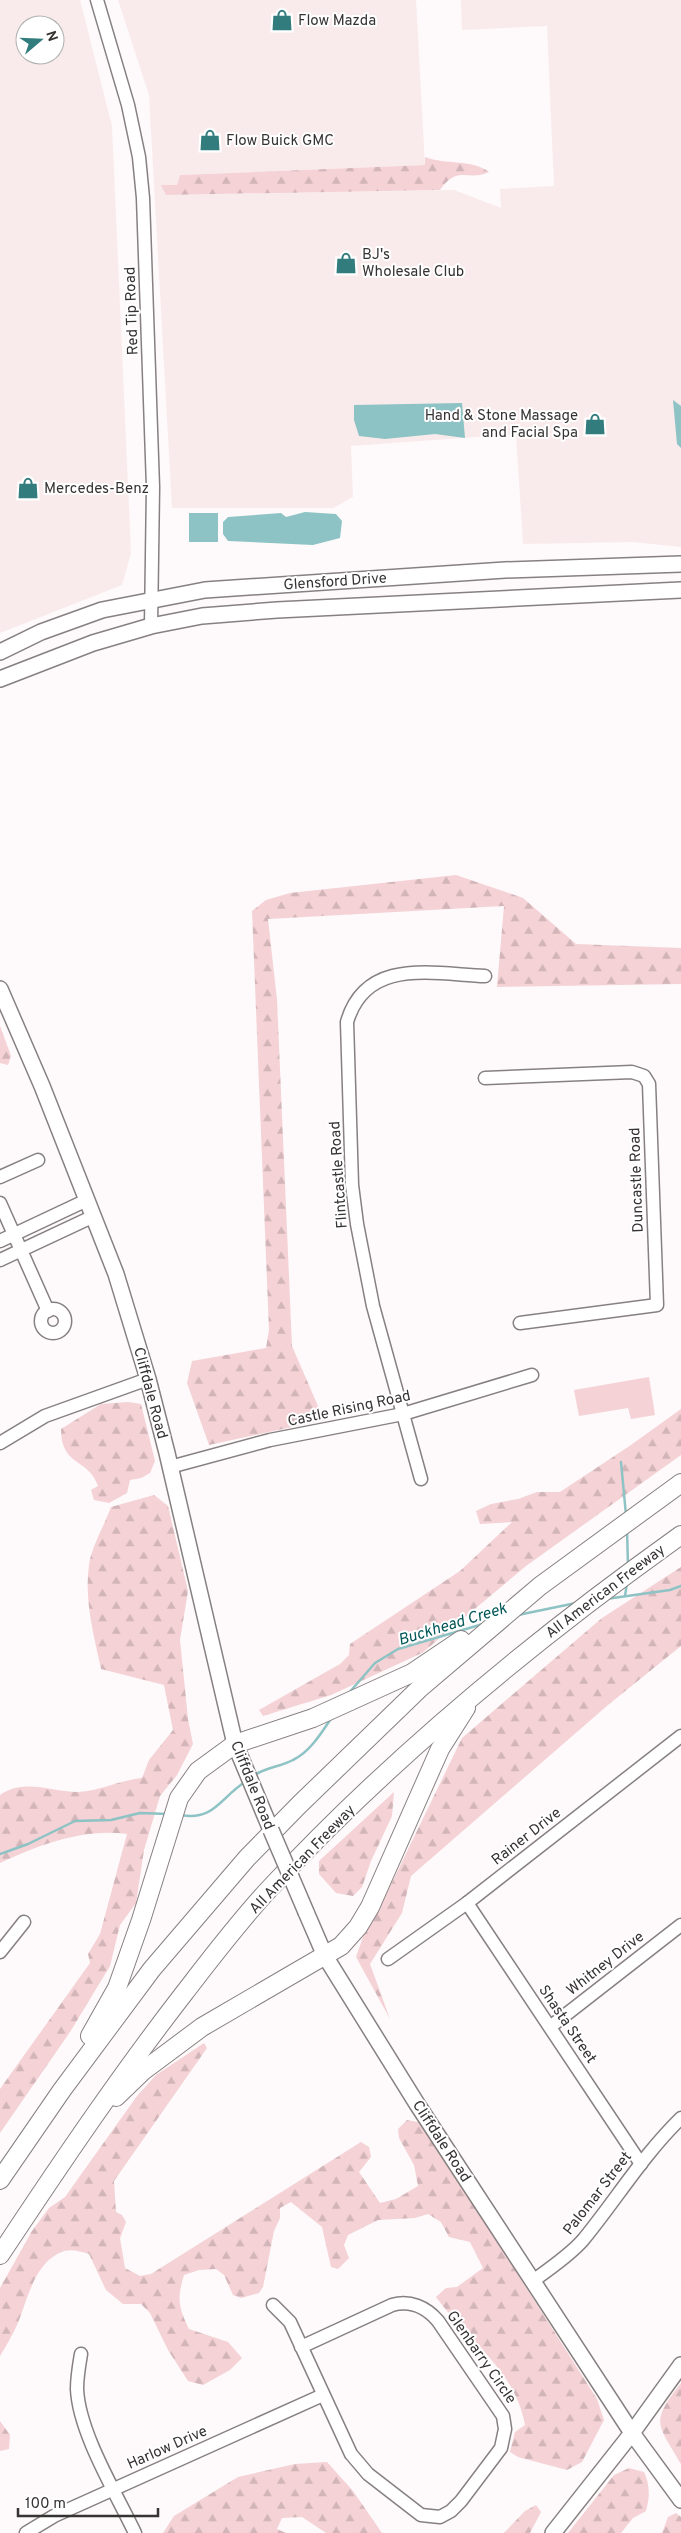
<svg xmlns="http://www.w3.org/2000/svg" width="681" height="2533" font-family="Overpass,sans-serif">
  <style>
    .built { fill: #f9ebec; fill-rule: evenodd }
    .green { fill: #f4d2d6 }
    .forest { fill: url(#forest-firs) }
    .water { fill: #8dc3c4 }
    .lines { fill: none; stroke-linecap: round; stroke-linejoin: round }
    .stream { stroke: #8dc3c4; stroke-width: 2.5 }
    .minor-casing { stroke: #878081; stroke-width: 15 }
    .major-casing { stroke: #878081; stroke-width: 18 }
    .highway-casing { stroke: #878081; stroke-width: 20 }
    .minor { stroke: #fff; stroke-width: 12 }
    .major { stroke: #fff; stroke-width: 15 }
    .highway { stroke: #fff; stroke-width: 18 }
    .major-bridge-casing { stroke: #878081; stroke-width: 18; stroke-linecap: butt }
    .major-bridge { stroke: #fff; stroke-width: 15 }
    .labels { text-anchor: middle; stroke-width: 4; stroke-linejoin: round; paint-order: stroke }
    .poi-label { font-size: 15px; fill: #363333; stroke: #fff; text-anchor: start }
    .street-label { font-size: 15px; fill: #363333; stroke: #fff }
    .water-label { font-size: 16px; font-style: italic; fill: #015658; stroke: #fff }
  </style>
  <defs>
    <pattern id="forest-firs" width="22" height="20" patternUnits="userSpaceOnUse" patternTransform="scale(1.25)"><rect width="22" height="20" fill="#f4d2d6"/><path d="M5 1l3.5 6h-7zM16 11l3.5 6h-7z" fill="#d2b5b8"/></pattern>
  </defs>
  <rect width="100%" height="100%" fill="#fef9fa"/>
  <!-- built -->
  <g class="built">
    <path d="M0 0H80L112 126 131 553 122 585 0 633ZM25 25H55V55H25Z"/>
    <polygon points="118,0 416,0 425,165 180,175 177,185 166,195 454,190 501,208 500,189 554,186 547,26 462,30 461,0 681,0 681,547 633,542 523,544 516,434 351,446 353,497 333,508 172,508 149,95"/>
  </g>
  <!-- green -->
  <polygon class="green" points="649,1377 655,1415 631,1419 628,1408 579,1416 574,1390"/>
  <!-- forest -->
  <g class="forest">
    <path d="M425 157C446 165 472 159 489 172 468 182 458 164 440 190L166 195 161 185H177L180 175 425 165Z"/>
    <polygon points="456,875 523,898 576,944 681,948 681,984 497,987 504,906 268,919 277,1000 292,1346 324,1420 209,1445 187,1383 192,1361 266,1348 269,1330 252,911 266,900 290,893"/>
    <polygon points="0,1026 11,1056 8,1065 0,1063"/>
    <path d="M128 1402 141 1404 155 1461 150 1473 141 1478 130 1480 127 1493 109 1503 94 1500 91 1490 98 1486C89 1458 61 1467 61 1429L101 1404Z"/>
    <polygon points="681,1409 681,1455 526,1566 422,1653 331,1695 263,1716 259,1710 340,1664 349,1655 350,1644 460,1571 512,1522 480,1524 476,1511 491,1504 518,1499 537,1492 560,1492 631,1445"/>
    <path d="M154 1495 168 1506 188 1591 180 1640 188 1719 193 1744 177 1775 160 1796 144 1850 136 1903 120 1925 110 1966 70 2032 0 2133V2089L90 1963 88 1954 100 1934 127 1834C83 1828 39 1845 0 1863V1795C24 1778 51 1792 78 1792 100 1791 120 1780 142 1778L149 1760 173 1730 164 1685 101 1669C94 1636 84 1600 89 1565 91 1548 105 1524 111 1507Z"/>
    <polygon points="681,1567 681,1646 608,1705 411,1876 402,1913 370,1964 390,2019 356,1957 363,1937 383,1901 462,1738 602,1618"/>
    <polygon points="394,1792 392,1816 371,1861 362,1887 353,1896 336,1893 319,1874 319,1861"/>
    <path d="M204 2043 207 2048 114 2181 116 2212 122 2215 126 2222 120 2238 125 2268 140 2276 151 2274 361 2142 369 2147 371 2157 359 2172 380 2203 396 2199 418 2186 414 2165 399 2138 398 2129 407 2120 418 2122 452 2171 597 2399 604 2420 582 2462 567 2470 518 2457 510 2452 515 2432 525 2425C515 2369 467 2340 436 2297L446 2288 457 2287 483 2268 470 2242 449 2237 441 2222 428 2214 415 2218 378 2220 348 2235 344 2245 349 2258 338 2269 331 2267 322 2227 291 2202 280 2208V2218L274 2231 263 2287 259 2293 241 2298 233 2295 224 2275 216 2269 199 2270 184 2275C177 2298 178 2307 189 2329L228 2342 242 2358 230 2370 203 2385 188 2381 168 2350 150 2313 141 2304H123L106 2290 89 2254C78 2251 70 2248 59 2253 33 2266 27 2302 17 2325 12 2336 6 2346 0 2356V2288L32 2231 49 2208 65 2197 137 2096 156 2075Z"/>
    <path d="M681 2383V2464C657 2422 650 2423 681 2383Z"/>
    <polygon points="0,2421 10,2435 9,2449 0,2451"/>
    <polygon points="327,2462 353,2491 382,2533 326,2533 302,2517 282,2518 277,2529 286,2533 163,2533 174,2516 238,2477 295,2464"/>
    <path d="M629 2468 644 2472C650 2485 650 2497 646 2511L633 2518 621 2533H568L614 2475Z"/>
    <polygon points="536,2505 541,2512 530,2533 504,2533 525,2511"/>
    <polygon points="676,2513 681,2517 681,2533 662,2533 668,2517"/>
  </g>
  <!-- water -->
  <g class="water">
    <polygon points="673,400 681,406 681,448 677,444"/>
    <polygon points="462,403 465,438 435,434 385,439 359,436 354,420 354,405"/>
    <polygon points="305,512 336,514 342,521 340,538 313,545 228,541 223,534 223,522 228,517 281,513 286,517"/>
    <rect x="189" y="513" width="29" height="29"/>
  </g>
  <g class="lines">
    <!-- stream -->
    <g class="stream">
      <polyline points="621,1462 626,1515"/>
      <polyline points="627,1530 628,1565"/>
      <polyline points="625,1596 627,1583"/>
      <polyline points="606,1599 670,1590 681,1586"/>
      <polyline points="518,1615 576,1603"/>
      <polyline points="348,1694 375,1663 398,1649 483,1624"/>
      <path d="M253 1776C266 1767 280 1767 293 1760 310 1752 322 1732 332 1717"/>
      <path d="M181 1815C214 1821 220 1798 245 1782"/>
      <polyline points="0,1854 28,1844 75,1821 111,1820 140,1813 168,1814"/>
    </g>
    <!-- minor casing -->
    <g class="minor-casing">
      <g id="minor">
        <polyline points="97,0 128,105 139,157 143,198 153,487 151,626"/>
        <polyline points="485,1078 632,1072 644,1076 649,1084 657,1305 520,1323"/>
        <polyline points="0,1177 38,1160"/>
        <polyline points="0,1203 48,1311"/>
        <polyline points="0,1241 87,1200"/>
        <polyline points="0,1260 94,1216"/>
        <circle cx="53" cy="1321" r="12"/>
        <polyline points="0,1443 45,1416 148,1379"/>
        <polyline points="170,1467 270,1440 403,1414 532,1375"/>
        <path d="M421 1479 373 1306 357 1224 352 1185 347 1022C366 957 433 974 485 976"/>
        <polyline points="467,1903 641,2164"/>
        <polyline points="0,1952 24,1922"/>
        <polyline points="388,1959 467,1903 681,1736"/>
        <polyline points="550,2027 681,1925"/>
        <path d="M533 2281C550 2268 569 2256 583 2240 616 2200 643 2155 681 2118"/>
        <path d="M273 2305 290 2322 351 2454 368 2474 421 2515 440 2517 451 2511 461 2501 501 2448 505 2429 503 2416 438 2321C426 2307 410 2300 392 2305L301 2347"/>
        <path d="M81 2354C79 2366 77 2377 77 2389 79 2433 116 2493 135 2533"/>
        <polyline points="26,2533 54,2516 323,2395"/>
      </g>
    </g>
    <!-- major casing -->
    <g class="major-casing">
      <g id="major">
        <polyline points="0,652 41,632 102,610 205,590 505,570 681,564"/>
        <polyline points="0,679 93,643 151,626 202,616 277,610 681,590"/>
        <polyline points="0,989 42,1086 116,1274 148,1379 167,1453 235,1744 271,1830"/>
        <polyline points="306,1912 325,1956 417,2104 632,2433 681,2500"/>
        <polyline points="553,2533 632,2433 681,2365"/>
      </g>
    </g>
    <!-- highway casing -->
    <g class="highway-casing">
      <g id="highway">
        <polyline points="90,2036 117,1988 141,1920 179,1798 198,1771 235,1744 313,1718 412,1673 461,1640"/>
        <polyline points="116,2097 143,2071 202,2027 341,1946 358,1927 370,1907 440,1749 466,1708"/>
        <polyline points="0,2180 62,2090 152,1969 247,1858 300,1804 419,1689 540,1586 681,1483"/>
        <path d="M0 2255C59 2166 119 2077 185 1992 212 1957 240 1920 271 1887 394 1755 534 1640 681 1535"/>
      </g>
    </g>
    <!-- minor -->
    <use href="#minor" class="minor"/>
    <!-- major -->
    <use href="#major" class="major"/>
    <!-- highway -->
    <use href="#highway" class="highway"/>
    <!-- major-bridge casing -->
    <g class="major-bridge-casing">
      <polyline id="major-bridge" points="271,1830 306,1912"/>
    </g>
    <!-- major-bridge -->
    <use href="#major-bridge" class="major-bridge"/>
  </g>
  <!-- icons -->
  <defs>
    <g id="shop-bare" transform="scale(1.725)"><path d="M-5-2.5h2.3a2.7 3.5 0 0 1 5.4 0H5L5.5 6h-11ZM-1.5-2.5h3a1.5 2.3 0 0 0-3 0Z" fill="#337c7e" stroke="#fff" stroke-width="2.5" paint-order="stroke"/></g>
  </defs>
  <g fill-rule="evenodd">
    <use href="#shop-bare" x="282" y="20"/>
    <use href="#shop-bare" x="210" y="140"/>
    <use href="#shop-bare" x="346" y="263"/>
    <use href="#shop-bare" x="595" y="424"/>
    <use href="#shop-bare" x="28" y="488"/>
  </g>
  <g class="labels">
    <!-- poi labels -->
    <g class="poi-label">
      <text x="298" y="25">Flow Mazda</text>
      <text x="226" y="145">Flow Buick GMC</text>
      <text x="362" y="259">BJ's<tspan x="362" dy="17">Wholesale Club</tspan></text>
      <text x="578" y="420" text-anchor="end">Hand &amp; Stone Massage<tspan x="578" dy="17">and Facial Spa</tspan></text>
      <text x="44" y="493">Mercedes-Benz</text>
    </g>
    <!-- street labels -->
    <g class="street-label">
      <text transform="translate(131 311) rotate(-92)" y="5">Red Tip Road</text>
      <text transform="translate(335 581) rotate(-4)" y="5">Glensford Drive</text>
      <text transform="translate(338 1175) rotate(-94)" y="5">Flintcastle Road</text>
      <text transform="translate(636 1180) rotate(-92)" y="5">Duncastle Road</text>
      <text transform="translate(151 1393) rotate(75)" y="5">Cliffdale Road</text>
      <text transform="translate(349 1408) rotate(-12)" y="5">Castle Rising Road</text>
      <text transform="translate(605 1591) rotate(-37)" y="5">All American Freeway</text>
      <text transform="translate(253 1785) rotate(68)" y="5">Cliffdale Road</text>
      <text transform="translate(526 1836) rotate(-38)" y="5">Rainer Drive</text>
      <text transform="translate(302 1859) rotate(-46)" y="5">All American Freeway</text>
      <text transform="translate(605 1963) rotate(-38)" y="5">Whitney Drive</text>
      <text transform="translate(568 2024) rotate(56)" y="5">Shasta Street</text>
      <text transform="translate(442 2141) rotate(57)" y="5">Cliffdale Road</text>
      <text transform="translate(597 2193) rotate(-52)" y="5">Palomar Street</text>
      <text transform="translate(482 2357) rotate(55)" y="5">Glenbarry Circle</text>
      <text transform="translate(167 2447) rotate(-24)" y="5">Harlow Drive</text>
    </g>
    <!-- water labels -->
    <g class="water-label">
      <text transform="translate(452 1623) rotate(-17)" y="6">Buckhead Creek</text>
    </g>
  </g>
  <!-- north arrow -->
  <g transform="translate(40 40) rotate(71)"><circle r="24" fill="#ffffff" stroke="#afadad"/>
  <path d="M0-4L9 19L0 12L-9 19Z" fill="#337c7e"/>
  <text y="-8" font-size="14" font-weight="bold" text-anchor="middle" fill="#363333">N</text>
  </g>
  <!-- scale -->
  <path d="M18 2508v8h140v-8" fill="none" stroke="#363333" stroke-width="2.5"/>
  <text x="25" y="2508" font-size="15" fill="#363333" stroke="#ffffff" stroke-width="4" paint-order="stroke">100 m</text>
</svg>
